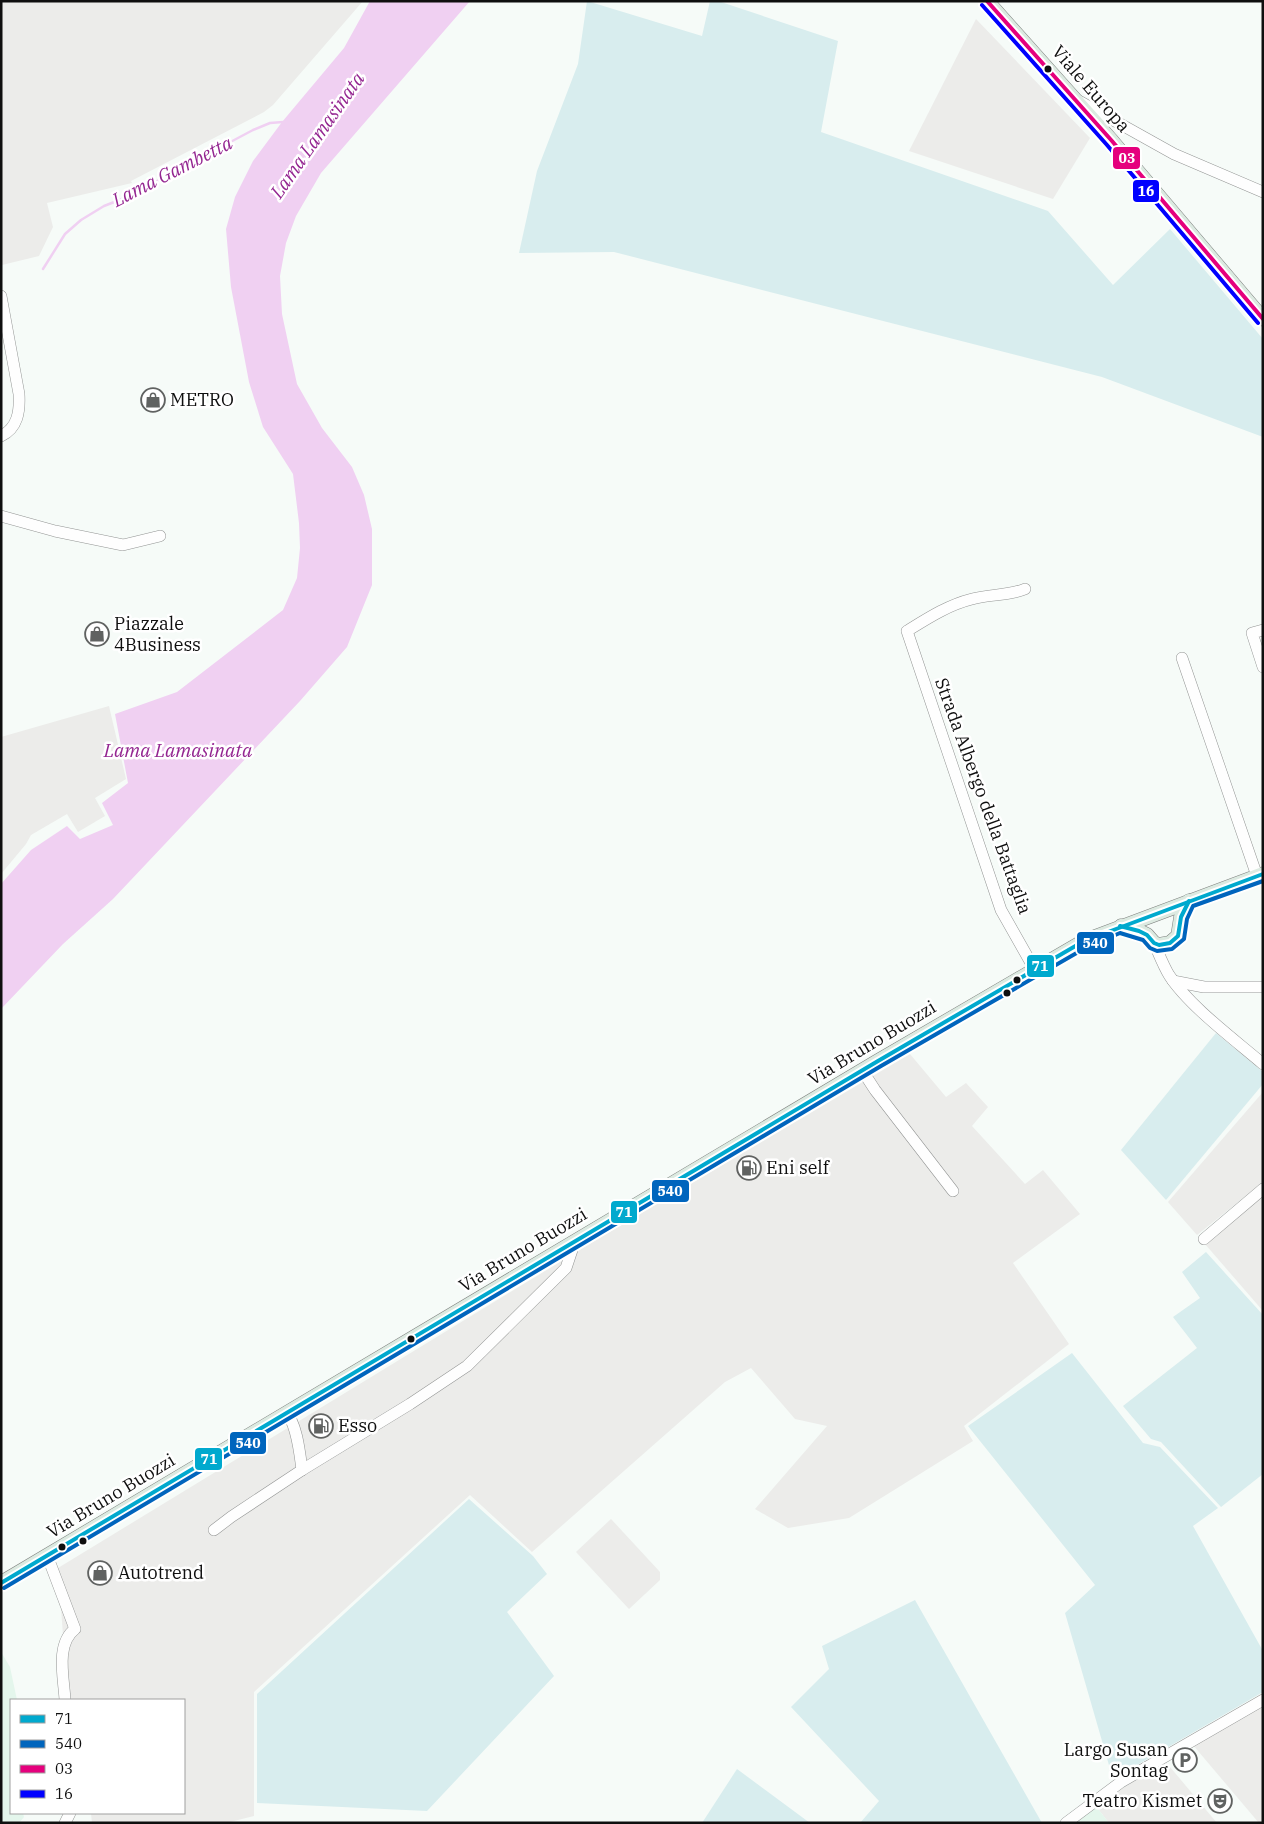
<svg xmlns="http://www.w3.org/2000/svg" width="1264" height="1824" font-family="'IBM Plex Serif',serif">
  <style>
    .industrial { fill: #ececea }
    .farmland { fill: #e4f6ec }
    .green { fill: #d8edee }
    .water { fill: #f0d0f2 }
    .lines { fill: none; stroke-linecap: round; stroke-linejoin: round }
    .stream { stroke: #f0d0f2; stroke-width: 2.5 }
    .minor-casing { stroke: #939594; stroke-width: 12 }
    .major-casing { stroke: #808381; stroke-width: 15 }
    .minor { stroke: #fefefe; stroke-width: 11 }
    .major { stroke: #dceae1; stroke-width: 14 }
    .bus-1-casing { stroke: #fff; stroke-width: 8 }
    .bus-2-casing { stroke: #fff; stroke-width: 8 }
    .bus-3-casing { stroke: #fff; stroke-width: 8 }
    .bus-4-casing { stroke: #fff; stroke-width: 8 }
    .bus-1 { stroke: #00a9ce; stroke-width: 4 }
    .bus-2 { stroke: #0065bd; stroke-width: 4 }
    .bus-3 { stroke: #e5007d; stroke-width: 4 }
    .bus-4 { stroke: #00f; stroke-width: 4 }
    .bus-dot { fill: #0f0f0f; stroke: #fff; stroke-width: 2 }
    .labels { text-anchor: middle; stroke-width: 5; stroke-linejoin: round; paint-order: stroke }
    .street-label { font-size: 18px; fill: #0f0f0f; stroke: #fff }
    .poi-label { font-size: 18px; fill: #0f0f0f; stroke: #fff; text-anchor: start }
    .water-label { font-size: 19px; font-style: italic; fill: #942691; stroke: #fff }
    .line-badge { stroke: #fff; stroke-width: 2 }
    .badge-label { font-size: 14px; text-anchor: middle; font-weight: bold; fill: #fff }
  </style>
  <rect width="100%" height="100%" fill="#f6fbf8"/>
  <!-- industrial -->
  <g class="industrial">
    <polygon points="1,1 363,1 273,105 264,112 131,181 132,183 47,203 53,227 39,256 2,265"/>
    <polygon points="976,19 1090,138 1053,199 909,151"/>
    <polygon points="109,706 126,779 95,798 105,816 78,832 67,814 31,835 26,844 1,874 1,737"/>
    <polygon points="910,1054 946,1097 966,1083 988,1107 972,1126 1025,1184 1043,1170 1080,1214 1013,1263 1069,1344 964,1426 973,1441 849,1518 788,1528 755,1509 827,1426 795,1419 751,1368 725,1382 532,1552 470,1495 254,1692 254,1816 226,1823 92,1823 91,1813 184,1813 184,1700 70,1700 67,1689 58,1568 586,1246"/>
    <polygon points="1263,1092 1263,1182 1197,1235 1168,1202"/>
    <polygon points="1263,1197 1263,1311 1205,1244"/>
    <polygon points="611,1519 660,1572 660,1580 629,1609 576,1552"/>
    <polygon points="1263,1706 1263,1823 1259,1823 1193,1745"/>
    <polygon points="1165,1761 1217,1823 1109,1823 1095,1805"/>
  </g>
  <!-- farmland -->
  <g class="farmland">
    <polygon points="1,1652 10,1667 17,1700 11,1700 11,1813 23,1813 24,1817 19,1823 1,1823"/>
    <polygon points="1095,1805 1109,1823 1074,1823"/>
  </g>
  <!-- green -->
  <g class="green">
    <polygon points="587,1 702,36 710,1 718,1 838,41 821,132 1048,211 1113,285 1170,229 1263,339 1263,437 1102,377 614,252 519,253 537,171 578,64"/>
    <polygon points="1216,1033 1263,1072 1263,1084 1166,1200 1121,1150"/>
    <polygon points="1206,1252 1263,1315 1263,1474 1221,1507 1161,1442 1151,1439 1123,1406 1197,1348 1173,1317 1200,1298 1182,1272"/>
    <polygon points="1072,1353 1143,1443 1160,1447 1218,1508 1193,1526 1263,1651 1263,1692 1113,1779 1065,1613 1095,1585 968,1426"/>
    <polygon points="469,1499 533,1556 547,1574 507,1612 554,1676 427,1811 257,1803 257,1694"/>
    <polygon points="915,1600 1042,1823 860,1823 879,1801 791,1707 829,1669 822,1646"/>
    <polygon points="737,1769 810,1823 702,1823"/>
  </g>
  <!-- water -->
  <polygon class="water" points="370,1 470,1 321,173 296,216 286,243 280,276 282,314 297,384 322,428 352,467 364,495 372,529 372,585 347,647 300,701 113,899 63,944 1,1009 1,884 31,850 67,826 80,839 113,825 102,803 128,783 115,714 177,692 283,610 297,578 300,548 299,523 293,474 263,427 249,382 231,287 226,229 235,197 253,161 282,122 344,48"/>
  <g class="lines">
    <!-- stream -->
    <polyline class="stream" points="43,269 65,234 81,220 104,206 127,197 253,130 270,123 283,122"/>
    <!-- minor casing -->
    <g class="minor-casing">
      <g id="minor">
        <polyline points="1079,101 1174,154 1263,192"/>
        <path d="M1 296 19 394C20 411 18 428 1 436"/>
        <polyline points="1,516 55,531 123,545 160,536"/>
        <path d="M1025 589C1008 596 990 594 972 599 948 605 928 618 907 631L1001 910 1035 970"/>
        <polyline points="1263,630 1252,633 1263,667"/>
        <polyline points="1182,658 1257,876"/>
        <path d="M1154 943C1159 954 1163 965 1169 975 1188 1005 1235 1040 1263 1064"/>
        <polyline points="1173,981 1204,987 1263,987"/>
        <polyline points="862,1070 875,1090 953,1191"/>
        <polyline points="1204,1239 1263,1189"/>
        <path d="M286 1413C297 1423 300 1455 302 1470"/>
        <polyline points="214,1530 231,1517 302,1470 410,1404 467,1366 566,1268 572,1250 570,1244"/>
        <path d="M47 1555 75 1629C55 1644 64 1679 65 1700"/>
        <polyline points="65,1823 70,1813"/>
        <polyline points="1066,1823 1121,1782 1263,1700"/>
      </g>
    </g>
    <!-- major casing -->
    <g class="major-casing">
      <g id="major">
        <polyline points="987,1 1112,141 1263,319"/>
        <polyline points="1121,926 1139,931 1147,935 1154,943 1159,945 1170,943 1178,936 1181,917 1189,901"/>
        <polyline points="1,1583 878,1061 1084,941 1263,874"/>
      </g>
    </g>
    <!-- minor -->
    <use href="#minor" class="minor"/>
    <!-- major -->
    <use href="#major" class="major"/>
    <!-- bus-1 casing -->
    <g class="bus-1-casing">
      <g id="bus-1">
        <polyline points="1120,926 1139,931 1147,935 1154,943 1159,945 1170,943 1178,936 1181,917 1189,901"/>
        <polyline points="1,1583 878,1061 1084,941 1263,874"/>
      </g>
    </g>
    <!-- bus-2 casing -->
    <g class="bus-2-casing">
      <polyline id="bus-2" points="4,1588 881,1066 1087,947 1120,933 1143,940 1150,948 1157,951 1172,949 1184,939 1187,919 1193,906 1263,881"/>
    </g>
    <!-- bus-3 casing -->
    <g class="bus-3-casing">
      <polyline id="bus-3" points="987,1 1112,141 1263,319"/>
    </g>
    <!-- bus-4 casing -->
    <g class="bus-4-casing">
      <polyline id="bus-4" points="982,5 1107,145 1258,323"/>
    </g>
    <!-- bus-1 -->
    <use href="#bus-1" class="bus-1"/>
    <!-- bus-2 -->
    <use href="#bus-2" class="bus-2"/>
    <!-- bus-3 -->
    <use href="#bus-3" class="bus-3"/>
    <!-- bus-4 -->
    <use href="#bus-4" class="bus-4"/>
  </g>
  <!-- icons -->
  <defs>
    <g id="shop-ring" transform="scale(1.25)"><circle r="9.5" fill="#fff" stroke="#606261" stroke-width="1.5"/><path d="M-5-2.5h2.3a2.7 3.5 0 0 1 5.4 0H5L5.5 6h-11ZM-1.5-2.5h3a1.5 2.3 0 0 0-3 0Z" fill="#606261"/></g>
    <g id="fuel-ring" transform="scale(1.25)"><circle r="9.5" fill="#fff" stroke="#606261" stroke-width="1.5"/><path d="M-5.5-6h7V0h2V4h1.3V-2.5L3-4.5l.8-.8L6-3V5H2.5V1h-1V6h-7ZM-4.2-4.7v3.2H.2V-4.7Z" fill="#606261"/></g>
    <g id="parking-ring" transform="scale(1.25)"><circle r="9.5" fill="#fff" stroke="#606261" stroke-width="1.5"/><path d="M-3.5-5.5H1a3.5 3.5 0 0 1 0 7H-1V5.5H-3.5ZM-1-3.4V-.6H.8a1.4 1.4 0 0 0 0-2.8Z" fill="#606261"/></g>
    <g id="theatre-ring" transform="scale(1.25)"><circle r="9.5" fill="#fff" stroke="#606261" stroke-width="1.5"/><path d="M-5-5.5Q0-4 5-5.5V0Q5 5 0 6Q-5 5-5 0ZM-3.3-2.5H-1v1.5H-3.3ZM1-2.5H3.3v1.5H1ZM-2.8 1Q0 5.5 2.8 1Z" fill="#606261"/></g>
  </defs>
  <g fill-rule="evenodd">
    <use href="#shop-ring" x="153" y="400"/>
    <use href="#shop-ring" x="97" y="634"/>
    <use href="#fuel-ring" x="749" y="1168"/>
    <use href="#fuel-ring" x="321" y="1426"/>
    <use href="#shop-ring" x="100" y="1573"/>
    <use href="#parking-ring" x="1185" y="1760"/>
    <use href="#theatre-ring" x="1220" y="1801"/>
  </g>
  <!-- markers -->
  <g class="bus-dot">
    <circle cx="1048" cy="69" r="4.5"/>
    <circle cx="1017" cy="980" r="4.5"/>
    <circle cx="1007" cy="993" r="4.5"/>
    <circle cx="411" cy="1339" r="4.5"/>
    <circle cx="83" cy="1541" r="4.5"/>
    <circle cx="62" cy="1547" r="4.5"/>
  </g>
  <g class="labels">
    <!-- street labels -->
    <g class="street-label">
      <text transform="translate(1091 89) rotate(49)" y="6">Viale Europa</text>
      <text transform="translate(983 796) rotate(70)" y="6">Strada Albergo della Battaglia</text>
      <text transform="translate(872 1043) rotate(-31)" y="6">Via Bruno Buozzi</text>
      <text transform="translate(523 1250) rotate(-31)" y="6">Via Bruno Buozzi</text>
      <text transform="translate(111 1496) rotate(-31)" y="6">Via Bruno Buozzi</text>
    </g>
    <!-- poi labels -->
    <g class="poi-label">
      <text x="170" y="406">METRO</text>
      <text x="114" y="630">Piazzale<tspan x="114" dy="21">4Business</tspan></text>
      <text x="766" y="1174">Eni self</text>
      <text x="338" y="1432">Esso</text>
      <text x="118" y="1579">Autotrend</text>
      <text x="1168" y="1756" text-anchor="end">Largo Susan<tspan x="1168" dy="21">Sontag</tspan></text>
      <text x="1202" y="1807" text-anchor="end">Teatro Kismet</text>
    </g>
    <!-- water labels -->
    <g class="water-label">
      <text transform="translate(317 135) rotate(-55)" y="7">Lama Lamasinata</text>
      <text transform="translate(172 171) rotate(-27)" y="7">Lama Gambetta</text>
      <text x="178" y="757">Lama Lamasinata</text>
    </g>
  </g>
  <g class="line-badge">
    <rect x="1112" y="146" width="29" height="24" rx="5" fill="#e5007d"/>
    <rect x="1132" y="179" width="28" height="24" rx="5" fill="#00f"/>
    <rect x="1076" y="931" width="39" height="24" rx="5" fill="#0065bd"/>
    <rect x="1026" y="954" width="29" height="24" rx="5" fill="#00a9ce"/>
    <rect x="651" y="1179" width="39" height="24" rx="5" fill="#0065bd"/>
    <rect x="610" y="1200" width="28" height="24" rx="5" fill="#00a9ce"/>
    <rect x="229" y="1431" width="38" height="24" rx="5" fill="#0065bd"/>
    <rect x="194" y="1447" width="29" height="24" rx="5" fill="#00a9ce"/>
  </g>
  <g class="badge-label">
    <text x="1127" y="163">03</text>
    <text x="1146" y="196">16</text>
    <text x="1095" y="948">540</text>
    <text x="1040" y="971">71</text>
    <text x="670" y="1196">540</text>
    <text x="624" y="1217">71</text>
    <text x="248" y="1448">540</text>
    <text x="209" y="1464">71</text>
  </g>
  <!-- border -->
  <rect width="1264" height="1824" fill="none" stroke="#0f0f0f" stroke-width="5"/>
  <!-- legend -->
  <rect x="10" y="1699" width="175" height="115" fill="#ffffff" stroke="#9f9f9f"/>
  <rect x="20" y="1715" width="25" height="8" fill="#00a9ce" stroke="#9f9f9f"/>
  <text x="55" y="1724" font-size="15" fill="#0f0f0f">71</text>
  <rect x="20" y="1740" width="25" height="8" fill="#0065bd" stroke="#9f9f9f"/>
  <text x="55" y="1749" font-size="15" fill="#0f0f0f">540</text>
  <rect x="20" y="1765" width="25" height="8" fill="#e5007d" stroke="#9f9f9f"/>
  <text x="55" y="1774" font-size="15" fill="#0f0f0f">03</text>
  <rect x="20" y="1790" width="25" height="8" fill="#0000ff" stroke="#9f9f9f"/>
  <text x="55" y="1799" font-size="15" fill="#0f0f0f">16</text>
</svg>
